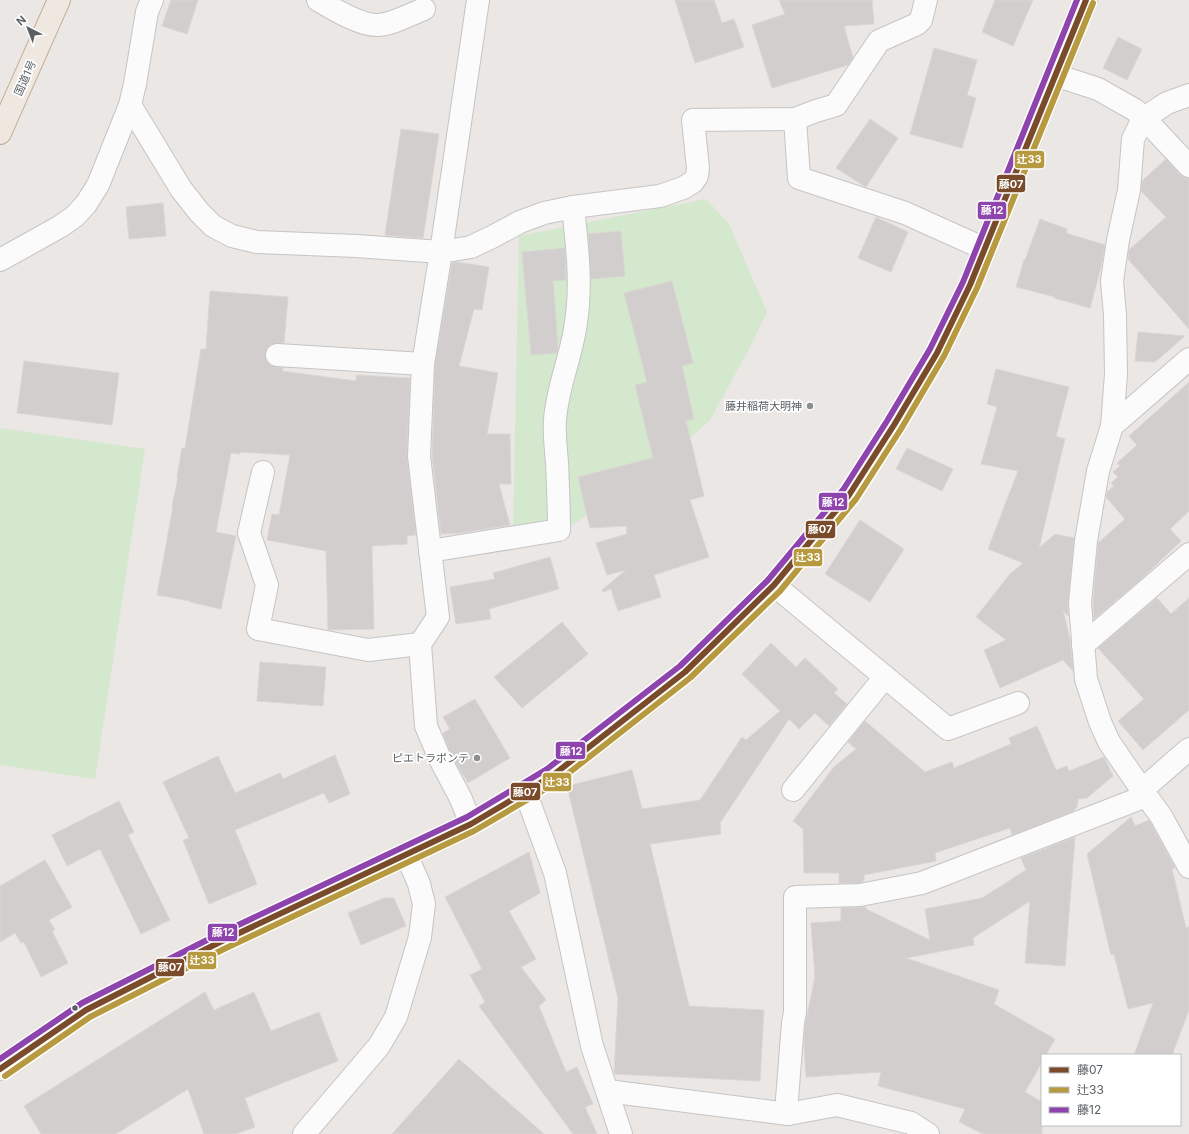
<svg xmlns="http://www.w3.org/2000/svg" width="1189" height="1134" font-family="Inter,'Noto Sans JP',sans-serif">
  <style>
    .green { fill: #d4e8cd }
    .building { fill: #d1cecd; stroke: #dad6d3 }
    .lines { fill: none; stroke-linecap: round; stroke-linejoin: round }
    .minor-casing { stroke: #c5c5c5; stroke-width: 24 }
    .major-casing { stroke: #d5c3af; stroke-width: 24 }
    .highway-casing { stroke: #c2aa91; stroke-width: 24 }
    .minor { stroke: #fcfbfb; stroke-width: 22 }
    .major { stroke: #f2eee7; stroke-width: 22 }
    .highway { stroke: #eee8e0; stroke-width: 22 }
    .bus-1-casing { stroke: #fff; stroke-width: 9 }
    .bus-2-casing { stroke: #fff; stroke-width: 9 }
    .bus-3-casing { stroke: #fff; stroke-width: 9 }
    .bus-1 { stroke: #7a4b2a; stroke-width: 6 }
    .bus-2 { stroke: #b79a40; stroke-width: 6 }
    .bus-3 { stroke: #8e44ad; stroke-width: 6 }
    .poi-dot { fill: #8c8f90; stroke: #fff; stroke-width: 1.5 }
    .bus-dot { fill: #595f63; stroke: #fff; stroke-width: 1.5 }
    .labels { text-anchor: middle; stroke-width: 3.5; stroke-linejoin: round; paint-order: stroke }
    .street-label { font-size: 11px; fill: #595f63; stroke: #fff }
    .poi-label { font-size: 11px; fill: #595f63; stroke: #fff; text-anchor: end }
    .line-badge { stroke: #fff; stroke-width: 1.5 }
    .badge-label { font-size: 11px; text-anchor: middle; font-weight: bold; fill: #fff }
  </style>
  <rect width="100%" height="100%" fill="#eae7e4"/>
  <!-- green -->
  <g class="green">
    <polygon points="706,199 729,224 767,312 749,349 710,420 636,486 547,540 513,531 519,236"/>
    <polygon points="0,428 145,449 95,779 0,765"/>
  </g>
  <!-- building -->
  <g class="building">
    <polygon points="171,0 198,0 187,34 162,26"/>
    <polygon points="675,0 714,0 722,23 734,19 744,47 695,63"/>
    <polygon points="779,0 872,0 874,24 844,26 853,58 848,65 772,88 752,25 785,14"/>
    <polygon points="995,0 1033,0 1013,46 982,32"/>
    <polygon points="1118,37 1142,49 1127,80 1103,68"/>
    <polygon points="934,48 977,60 967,95 976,98 962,148 910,134"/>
    <polygon points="870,119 898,138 866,187 836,168"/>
    <polygon points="401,129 439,134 423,238 385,235"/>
    <polygon points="1166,159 1180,175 1185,178 1189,178 1189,329 1128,259 1129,250 1166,217 1141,191 1142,181"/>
    <polygon points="163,203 166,236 129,239 126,207"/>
    <polygon points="876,217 908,232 891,272 858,258"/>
    <polygon points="1040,219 1067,229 1066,233 1105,245 1101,267 1090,308 1054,298 1055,297 1016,287 1024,260 1025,260"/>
    <polygon points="621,231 625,276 591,279 588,234"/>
    <polygon points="565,248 566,280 553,281 558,347 557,353 531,355 522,252"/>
    <polygon points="457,262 489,267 482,310 474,309 459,366 498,373 487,434 510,434 511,484 499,484 510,525 460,533 441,534 432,456 435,365 452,263"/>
    <polygon points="672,281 693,363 682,366 694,419 686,421 704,496 690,500 709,557 654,575 661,597 618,611 611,589 603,592 602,590 626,570 607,575 596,543 627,534 626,526 590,528 578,477 653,458 635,385 647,382 624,293"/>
    <polygon points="210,291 288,297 284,343 277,343 271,344 267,348 265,354 266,360 270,365 276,367 283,368 282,371 356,381 356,375 410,378 407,456 416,535 407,536 407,544 372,546 374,629 328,630 326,551 267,540 272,514 279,515 290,455 240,452 240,454 231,453 216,532 236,536 221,609 190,602 190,601 157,595 173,506 172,506 178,478 177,477 182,448 185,448 201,349 206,349"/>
    <polygon points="1138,332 1185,336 1155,362 1135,361"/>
    <polygon points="24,361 119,373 112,425 17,413"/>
    <polygon points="996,369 1069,387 1056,436 1065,439 1039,548 1055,534 1074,538 1068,602 1068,616 1063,610 1070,639 1073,671 1063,660 1000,688 984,650 1006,640 976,617 1010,574 1023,563 988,549 1018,471 981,464 997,407 987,404"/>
    <polygon points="1189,382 1189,511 1170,529 1181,541 1140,580 1094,619 1093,603 1098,543 1125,519 1106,497 1107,492 1114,486 1111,483 1118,477 1113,472 1120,466 1117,463 1137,445 1129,436"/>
    <polygon points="907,448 953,469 942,491 896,469"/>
    <polygon points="860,520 904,549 870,602 825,574"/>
    <polygon points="550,557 559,589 489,609 491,619 456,624 450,587 495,579 493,573"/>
    <polygon points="1157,598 1171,614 1189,598 1189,710 1143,750 1118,721 1144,699 1098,648"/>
    <polygon points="562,622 588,654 522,708 494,677"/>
    <polygon points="771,643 796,667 805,658 838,689 834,693 847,704 829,726 815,713 799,729 789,719 720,823 721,834 650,844 689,1006 764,1010 760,1081 614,1074 618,998 567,786 632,770 642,809 700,800 742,737 746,740 780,711 742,674"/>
    <polygon points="260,662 326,667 323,706 257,701"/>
    <polygon points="475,699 510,758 468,783 452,756 443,733 450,729 443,717"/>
    <polygon points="865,721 925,772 952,762 954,768 1011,744 1009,738 1037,726 1056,770 1067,766 1069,771 1104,757 1113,776 1087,798 1078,799 1077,807 1073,811 1012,835 1010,828 935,853 936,861 864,875 864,881 859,883 839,883 839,873 804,873 803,829 793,821 834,767 856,749 848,742"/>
    <polygon points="335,755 350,794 329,803 324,793 235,830 257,884 209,904 183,840 189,838 163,782 218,756 235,793 280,773 283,779"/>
    <polygon points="119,801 134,832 128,835 170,920 141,934 100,849 67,866 52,835"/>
    <polygon points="1131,817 1135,826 1149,820 1175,868 1172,869 1186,928 1189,927 1189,1010 1172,1055 1134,1055 1153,1003 1128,1009 1114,954 1111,955 1087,854"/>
    <polygon points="1075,837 1065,966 1025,963 1030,901 973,938 974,945 906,958 999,990 994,1004 1055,1039 1046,1055 1042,1055 1042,1062 1025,1092 1042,1102 1042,1134 983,1134 959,1122 965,1109 878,1086 881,1072 806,1077 804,1045 805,1025 815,977 811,923 841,921 841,908 866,907 866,909 930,940 925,909 982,898 1026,870 1021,858"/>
    <polygon points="529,852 540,893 509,911 536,959 521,967 546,1000 539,1006 566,1072 577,1067 593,1104 585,1107 597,1134 573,1134 479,1006 485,1002 470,975 482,969 445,897"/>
    <polygon points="45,860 72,907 49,920 55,930 52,931 68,963 41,977 24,942 21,943 15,933 0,942 0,886"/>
    <polygon points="384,898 394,898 406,926 361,945 348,913"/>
    <polygon points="205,992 214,1010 254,992 271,1031 319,1012 338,1061 245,1098 255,1127 236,1134 204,1134 188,1089 116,1134 41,1134 24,1106"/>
    <polygon points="459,1059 544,1134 392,1134"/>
  </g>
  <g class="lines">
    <!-- minor casing -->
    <g class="minor-casing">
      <g id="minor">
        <path d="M318 0C333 9 359 25 377 25 391 25 411 14 424 9"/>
        <polyline points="1055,75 1098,89 1135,110 1144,118 1189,166"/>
        <polyline points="1189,95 1167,103 1144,118 1142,121 1133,139 1129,190 1118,240 1112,281 1115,315 1116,374 1112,426 1098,471 1086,541 1080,603 1086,679 1100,722 1109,742 1142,790 1161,816 1189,867"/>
        <polyline points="130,105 181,189 199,212 213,226 232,236 257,242 356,246 441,252 471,247 492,237 520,222 544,213 573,207 660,196 683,188 693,182 697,176 698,168 693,120 795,119 816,111 836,105 879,41 917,24 921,20 926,0"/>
        <polyline points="795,119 799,178 905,213 985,249"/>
        <polyline points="0,260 61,226 75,216 86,204 98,185 130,105 135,84 147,12 152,0"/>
        <polyline points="277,355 423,364"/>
        <polyline points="1112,426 1189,359"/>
        <polyline points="263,472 249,533 267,585 258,629 368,650 420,644"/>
        <path d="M430 551 559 530C559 508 558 486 557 463 556 449 554 435 555 420 557 387 572 356 576 322 582 284 577 245 573 207"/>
        <polyline points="774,585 948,729 1018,703"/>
        <polyline points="1083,645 1189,554"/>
        <polyline points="793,790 885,677"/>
        <polyline points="1142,790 1189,749"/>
        <polyline points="525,791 555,873 592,1046 621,1134"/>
        <polyline points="471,824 461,799 441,761 426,726 420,644 438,617 419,456 423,364 441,252 478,0"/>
        <polyline points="607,1091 788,1114 837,1105 911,1123 928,1134"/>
        <polyline points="788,1114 787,1099 793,1023 795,1012 795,897 860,895 922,883 1146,796"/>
        <polyline points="304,1134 379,1046 396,1017 420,937 424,904 419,884 406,854"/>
      </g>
    </g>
    <!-- major casing -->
    <g class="major-casing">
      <polyline id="major" points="0,1069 86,1010 220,942 471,824 552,776 632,714 685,672 774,585 849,495 894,425 937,353 970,285 1086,0"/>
    </g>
    <!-- highway casing -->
    <g class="highway-casing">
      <polyline id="highway" points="0,133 59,0"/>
    </g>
    <!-- minor -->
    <use href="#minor" class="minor"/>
    <!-- major -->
    <use href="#major" class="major"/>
    <!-- highway -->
    <use href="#highway" class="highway"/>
    <!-- bus-1 casing -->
    <g class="bus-1-casing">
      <polyline id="bus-1" points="0,1069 86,1010 220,942 471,824 552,776 685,672 774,585 849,495 894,425 937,353 970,285 1086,0"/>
    </g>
    <!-- bus-2 casing -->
    <g class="bus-2-casing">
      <polyline id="bus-2" points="5,1076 90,1017 224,949 474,831 556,783 690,678 780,591 856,499 901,429 944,356 977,288 1093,3"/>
    </g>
    <!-- bus-3 casing -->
    <g class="bus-3-casing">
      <polyline id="bus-3" points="0,1059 82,1003 217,935 467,817 547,769 680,666 768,580 843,490 887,421 930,349 963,282 1077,0"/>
    </g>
    <!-- bus-1 -->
    <use href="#bus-1" class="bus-1"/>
    <!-- bus-2 -->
    <use href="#bus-2" class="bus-2"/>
    <!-- bus-3 -->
    <use href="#bus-3" class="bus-3"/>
  </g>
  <!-- markers -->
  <g class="poi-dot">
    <circle cx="810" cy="406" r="4"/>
    <circle cx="477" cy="758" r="4"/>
  </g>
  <circle class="bus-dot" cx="75" cy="1008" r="3.5"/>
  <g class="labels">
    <!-- street labels -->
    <g class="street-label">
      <text transform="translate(25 78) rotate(-66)" y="4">国道1号</text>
    </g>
    <!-- poi labels -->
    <g class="poi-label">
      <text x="802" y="410">藤井稲荷大明神</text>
      <text x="469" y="762">ピエトラポンテ</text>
    </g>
  </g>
  <g class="line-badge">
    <rect x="1014" y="150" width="31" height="19" rx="4" fill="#b79a40"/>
    <rect x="996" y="174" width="30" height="19" rx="4" fill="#7a4b2a"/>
    <rect x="977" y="201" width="30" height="19" rx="4" fill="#8e44ad"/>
    <rect x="818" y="492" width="30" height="19" rx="4" fill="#8e44ad"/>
    <rect x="805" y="520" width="31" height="19" rx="4" fill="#7a4b2a"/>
    <rect x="793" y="548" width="30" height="19" rx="4" fill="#b79a40"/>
    <rect x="555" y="741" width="31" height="19" rx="4" fill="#8e44ad"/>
    <rect x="542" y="772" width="30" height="20" rx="4" fill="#b79a40"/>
    <rect x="510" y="782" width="31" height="19" rx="4" fill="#7a4b2a"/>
    <rect x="207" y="923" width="31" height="19" rx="4" fill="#8e44ad"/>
    <rect x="187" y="951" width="30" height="19" rx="4" fill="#b79a40"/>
    <rect x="155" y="958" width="30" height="19" rx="4" fill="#7a4b2a"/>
  </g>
  <g class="badge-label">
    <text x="1029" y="163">辻33</text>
    <text x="1011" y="188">藤07</text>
    <text x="992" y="214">藤12</text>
    <text x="833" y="506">藤12</text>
    <text x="820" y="533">藤07</text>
    <text x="808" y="561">辻33</text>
    <text x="571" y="755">藤12</text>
    <text x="557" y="786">辻33</text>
    <text x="525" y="796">藤07</text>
    <text x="223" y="936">藤12</text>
    <text x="202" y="964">辻33</text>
    <text x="170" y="971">藤07</text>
  </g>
  <!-- legend -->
  <rect x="1041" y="1054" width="140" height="72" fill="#ffffff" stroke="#bdbfc1"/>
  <rect x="1049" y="1067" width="20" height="6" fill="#7a4b2a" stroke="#bdbfc1"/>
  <text x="1077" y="1074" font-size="12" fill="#595f63">藤07</text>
  <rect x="1049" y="1087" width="20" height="6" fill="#b79a40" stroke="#bdbfc1"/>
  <text x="1077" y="1094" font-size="12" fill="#595f63">辻33</text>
  <rect x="1049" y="1107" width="20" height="6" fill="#8e44ad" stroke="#bdbfc1"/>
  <text x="1077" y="1114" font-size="12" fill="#595f63">藤12</text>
  <!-- north arrow -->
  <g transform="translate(28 28) rotate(318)" stroke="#ffffff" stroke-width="3" paint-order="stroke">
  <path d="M0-3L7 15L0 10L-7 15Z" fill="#595f63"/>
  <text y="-6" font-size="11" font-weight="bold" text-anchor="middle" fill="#595f63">N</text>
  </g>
</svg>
